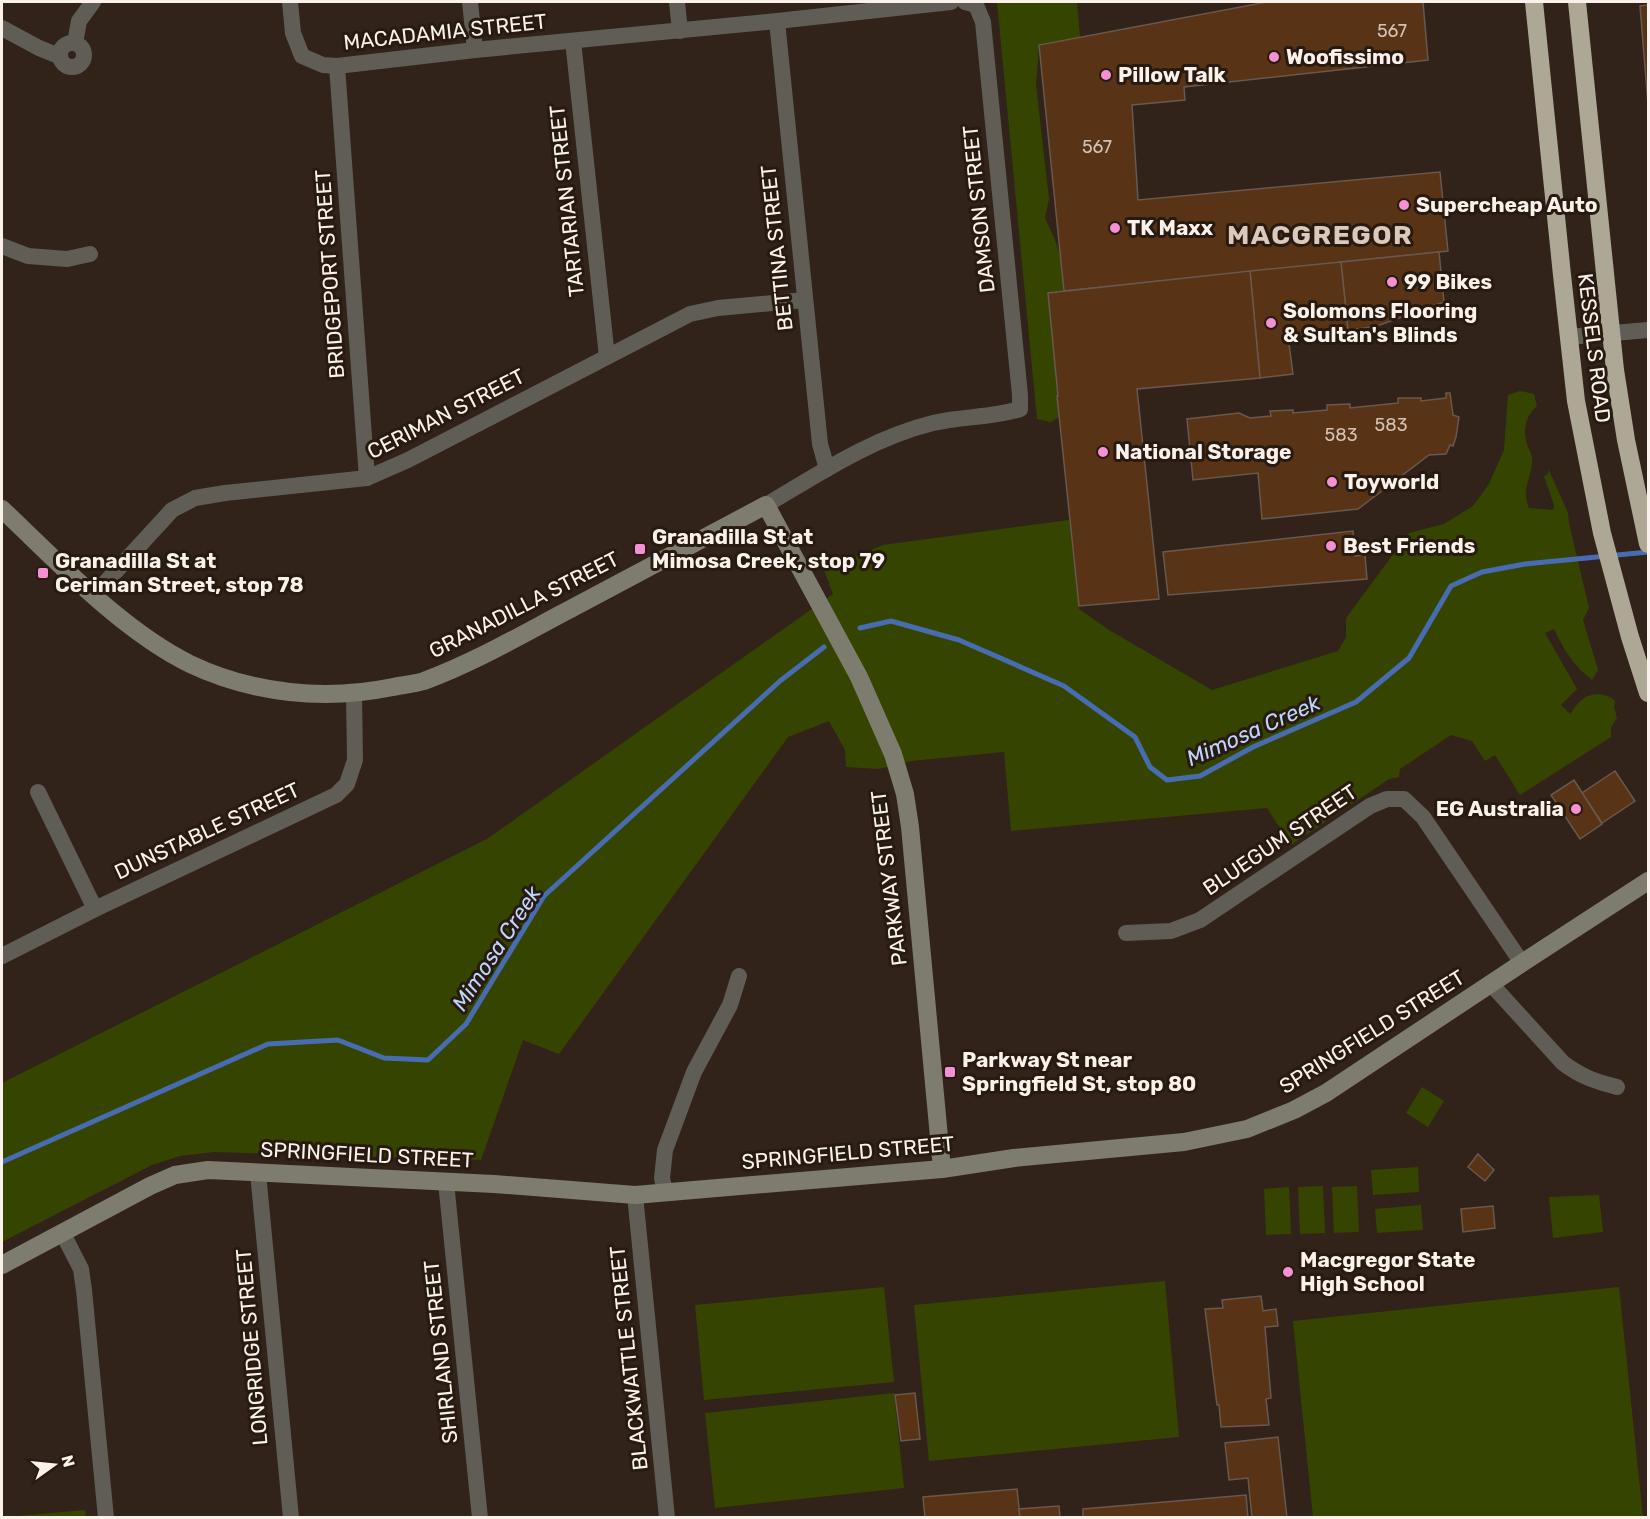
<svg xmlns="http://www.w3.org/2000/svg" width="1650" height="1519" font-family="Rubik,sans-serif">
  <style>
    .green { fill: #354500 }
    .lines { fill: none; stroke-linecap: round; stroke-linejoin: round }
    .stream { stroke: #486cb1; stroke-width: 5 }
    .building { fill: #593315; stroke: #68584d; stroke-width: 1.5 }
    .street { stroke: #5f5d55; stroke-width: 16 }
    .secondary { stroke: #7e7b6f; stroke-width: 18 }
    .highway { stroke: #ada895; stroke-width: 18 }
    .poi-dot { fill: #f591d2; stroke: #271a10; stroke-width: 2 }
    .labels { text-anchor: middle; stroke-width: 6; stroke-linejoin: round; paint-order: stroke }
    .number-label { font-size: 18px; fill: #d2c2b6 }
    .street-label { font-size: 21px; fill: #fbf1eb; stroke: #271a10 }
    .poi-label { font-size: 21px; font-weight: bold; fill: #fbf1eb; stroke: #271a10; text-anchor: start }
    .water-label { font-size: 22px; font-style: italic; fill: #c0d5fc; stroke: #271a10 }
    .district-label { font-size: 27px; font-weight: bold; letter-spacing: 1.5px; fill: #dcc9bc; stroke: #271a10 }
  </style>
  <rect width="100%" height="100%" fill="#31231a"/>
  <!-- green -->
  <g class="green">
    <polygon points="997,2 1077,2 1080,37 1039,45 1036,85 1049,199 1045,218 1055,240 1061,258 1064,291 1049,293 1059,417 1051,422 1037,419"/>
    <path d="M1520 391 1534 394 1537 406C1527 415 1523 426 1526 440 1527 449 1533 452 1532 462 1531 480 1521 489 1529 508L1553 510 1554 505 1544 476 1547 475 1549 470 1568 513 1569 523 1589 608 1583 620 1598 670 1592 680C1573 665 1564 650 1554 629L1545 633 1577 689 1561 705 1570 714C1574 709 1578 702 1583 699 1592 692 1607 693 1615 701L1614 707 1617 718 1611 727V737L1520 795 1495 755 1485 761 1472 741 1451 735 1400 769 1399 777 1389 779 1291 845 1267 808 1011 831 1004 752 911 761 879 769 846 767 845 750 829 721 788 737 559 1054 523 1040 481 1160 214 1152 180 1156 152 1165 2 1242V1083L487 839 833 594 824 570 883 545 1069 520 1079 609 1109 630 1212 690 1338 651 1346 637V618L1409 533 1444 524 1473 506 1489 484 1504 450 1508 395Z"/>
    <polygon points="1422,1087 1444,1101 1428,1127 1406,1113"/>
    <polygon points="1418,1167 1419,1192 1373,1195 1371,1170"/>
    <polygon points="1323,1186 1325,1233 1300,1234 1298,1187"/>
    <polygon points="1357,1186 1359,1232 1334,1233 1332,1187"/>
    <polygon points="1289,1187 1291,1234 1266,1235 1264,1189"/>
    <polygon points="1599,1195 1603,1232 1553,1238 1549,1197"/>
    <polygon points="1421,1205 1423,1230 1377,1233 1375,1209"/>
    <polygon points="1165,1281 1179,1437 929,1461 914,1305"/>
    <polygon points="884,1287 894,1382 704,1400 695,1305"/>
    <polygon points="1619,1287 1643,1517 1313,1517 1293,1321"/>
    <polygon points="894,1393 904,1488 715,1508 705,1413"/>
    <polygon points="85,1510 86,1517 6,1517"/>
  </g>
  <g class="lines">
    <!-- stream -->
    <g class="stream">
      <polyline points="860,628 891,621 959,640 1064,686 1135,737 1150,767 1167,780 1200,776 1253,747 1356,702 1409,658 1451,586 1482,572 1525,564 1648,552"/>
      <polyline points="2,1162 268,1044 338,1040 384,1058 428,1060 466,1024 544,896 780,681 824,647"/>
    </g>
  </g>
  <!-- building -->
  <g class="building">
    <polygon points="1267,2 1423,2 1428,60 1184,87 1185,100 1132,105 1138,200 1440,172 1448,251 1064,291 1039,45"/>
    <polygon points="1648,5 1648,104 1640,6"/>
    <polygon points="1439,252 1444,302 1374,327 1348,330 1341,262"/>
    <polygon points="1341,262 1348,330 1288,336 1293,374 1260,378 1250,271"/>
    <polygon points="1250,271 1260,378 1137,389 1159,599 1079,606 1057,396 1058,396 1048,293"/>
    <polygon points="1446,393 1450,393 1453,415 1459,417 1456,437 1453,446 1450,445 1446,454 1429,455 1358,509 1262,519 1258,473 1193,480 1187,419 1239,413 1250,418 1271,416 1270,411 1293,410 1293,413 1327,410 1327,405 1350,404 1350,408 1398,403 1398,398 1421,398 1421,401 1446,398"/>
    <polygon points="1353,531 1355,556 1365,555 1367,579 1168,595 1163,552"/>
    <polygon points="1615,771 1635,801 1602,823 1582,793"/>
    <polygon points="1574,780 1602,824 1580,839 1551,795"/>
    <polygon points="1478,1154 1494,1170 1485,1181 1468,1167"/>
    <polygon points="1493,1206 1495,1228 1463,1232 1461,1209"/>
    <polygon points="1261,1296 1263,1311 1276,1309 1278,1326 1265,1327 1271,1398 1266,1399 1269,1425 1221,1427 1219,1405 1217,1405 1205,1309 1223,1308 1222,1300"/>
    <polygon points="915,1393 920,1439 901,1441 895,1395"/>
    <polygon points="1278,1437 1287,1518 1252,1518 1248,1478 1229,1480 1225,1443"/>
    <polygon points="1017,1489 1020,1518 925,1518 923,1497"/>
    <polygon points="1246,1495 1248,1518 1083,1518 1083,1509"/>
    <polygon points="1059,1506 1060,1518 1020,1518 1019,1509"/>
  </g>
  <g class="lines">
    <!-- street -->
    <g class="street">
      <polyline points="290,2 293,33 302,56 323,65 337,66 475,50 777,21 951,2"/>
      <polyline points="470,2 475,50"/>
      <polyline points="677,2 680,31"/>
      <polyline points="777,21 820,444 827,469"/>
      <polyline points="2,28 39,48 59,56"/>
      <polyline points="573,41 607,357"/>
      <circle cx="72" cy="55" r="12"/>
      <polyline points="75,43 79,21 93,2"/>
      <polyline points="337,66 367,478"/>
      <polyline points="2,246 28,256 67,259 90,254"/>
      <polyline points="1568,337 1648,330"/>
      <path d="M766 505C820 473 872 438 933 423 961 416 991 418 1020 409V395L983 22 976 5 965 2"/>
      <polyline points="94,595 172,510 195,498 225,493 367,478 408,460 690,314 718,308 805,300"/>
      <polyline points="38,792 95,909"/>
      <polyline points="1126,933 1171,931 1200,920 1370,806 1387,799 1404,799 1423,817 1522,963"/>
      <polyline points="2,956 95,909 336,795 347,784 355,760 354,694"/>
      <path d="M1491 984 1563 1063C1582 1077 1594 1081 1617 1087"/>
      <polyline points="258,1173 291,1518"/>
      <polyline points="446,1182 480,1518"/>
      <polyline points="665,1192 662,1178 665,1150 694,1072 730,1005 739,976"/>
      <polyline points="635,1195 667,1518"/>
      <polyline points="63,1234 81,1269 84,1290 106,1518"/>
    </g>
    <!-- secondary -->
    <g class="secondary">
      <path d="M2 509C57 561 121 630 190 664 253 694 325 701 393 687 403 685 414 684 424 681 478 661 528 631 578 605 641 571 704 538 766 505L859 677 893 754 905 794 910 827 942 1169"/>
      <polyline points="2,1265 150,1186 175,1175 208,1170 494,1184 635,1195 942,1169 1014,1158 1184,1142 1247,1129 1294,1110 1326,1093 1522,963 1648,881"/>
    </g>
    <!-- highway -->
    <g class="highway">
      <polyline points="1534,2 1562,275 1576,401 1602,533 1630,637 1648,693"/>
      <polyline points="1577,2 1615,370 1626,440 1648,544"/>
    </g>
  </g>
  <!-- markers -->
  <g class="poi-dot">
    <circle cx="1274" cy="57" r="6"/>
    <circle cx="1106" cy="75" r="6"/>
    <circle cx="1404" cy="205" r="6"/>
    <circle cx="1115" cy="228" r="6"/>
    <circle cx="1392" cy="282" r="6"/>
    <circle cx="1271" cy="323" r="6"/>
    <circle cx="1103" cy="452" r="6"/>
    <circle cx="1332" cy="482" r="6"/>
    <circle cx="1331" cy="546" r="6"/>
    <rect x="634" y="543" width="12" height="12" rx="3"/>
    <rect x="37" y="567" width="12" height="12" rx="3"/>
    <circle cx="1576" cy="809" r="6"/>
    <rect x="944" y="1066" width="12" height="12" rx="3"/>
    <circle cx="1288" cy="1272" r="6"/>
  </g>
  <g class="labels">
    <!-- number labels -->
    <g class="number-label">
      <text x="1392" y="37">567</text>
      <text x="1097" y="153">567</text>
      <text x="1391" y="431">583</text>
      <text x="1341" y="441">583</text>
    </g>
    <!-- street labels -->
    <g class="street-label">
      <text transform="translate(445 32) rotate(-6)" y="7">MACADAMIA STREET</text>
      <text transform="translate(567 201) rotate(-96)" y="7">TARTARIAN STREET</text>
      <text transform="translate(979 209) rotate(-96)" y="7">DAMSON STREET</text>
      <text transform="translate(777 248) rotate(-96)" y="7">BETTINA STREET</text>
      <text transform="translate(330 274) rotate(-94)" y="7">BRIDGEPORT STREET</text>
      <text transform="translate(1594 348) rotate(83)" y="7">KESSELS ROAD</text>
      <text transform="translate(446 414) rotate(-27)" y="7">CERIMAN STREET</text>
      <text transform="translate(524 605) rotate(-27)" y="7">GRANADILLA STREET</text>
      <text transform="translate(207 831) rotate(-25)" y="7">DUNSTABLE STREET</text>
      <text transform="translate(1280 840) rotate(-34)" y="7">BLUEGUM STREET</text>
      <text transform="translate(889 878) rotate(-97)" y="7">PARKWAY STREET</text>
      <text transform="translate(1372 1032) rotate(-32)" y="7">SPRINGFIELD STREET</text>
      <text transform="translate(848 1153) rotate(-5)" y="7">SPRINGFIELD STREET</text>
      <text transform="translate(367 1155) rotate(3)" y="7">SPRINGFIELD STREET</text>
      <text transform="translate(252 1347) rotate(-95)" y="7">LONGRIDGE STREET</text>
      <text transform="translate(441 1352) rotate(-96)" y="7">SHIRLAND STREET</text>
      <text transform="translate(629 1358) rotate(-96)" y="7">BLACKWATTLE STREET</text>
    </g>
    <!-- poi labels -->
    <g class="poi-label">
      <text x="1286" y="64">Woofissimo</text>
      <text x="1118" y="82">Pillow Talk</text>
      <text x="1416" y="212">Supercheap Auto</text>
      <text x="1127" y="235">TK Maxx</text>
      <text x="1404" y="289">99 Bikes</text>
      <text x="1283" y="318">Solomons Flooring<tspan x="1283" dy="24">&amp; Sultan's Blinds</tspan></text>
      <text x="1115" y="459">National Storage</text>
      <text x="1344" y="489">Toyworld</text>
      <text x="652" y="544">Granadilla St at<tspan x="652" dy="24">Mimosa Creek, stop 79</tspan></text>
      <text x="1343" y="553">Best Friends</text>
      <text x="55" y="568">Granadilla St at<tspan x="55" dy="24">Ceriman Street, stop 78</tspan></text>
      <text x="1564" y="816" text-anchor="end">EG Australia</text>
      <text x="962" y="1067">Parkway St near<tspan x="962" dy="24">Springfield St, stop 80</tspan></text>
      <text x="1300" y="1267">Macgregor State<tspan x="1300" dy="24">High School</tspan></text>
    </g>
    <!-- water labels -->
    <g class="water-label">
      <text transform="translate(1253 730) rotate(-24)" y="8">Mimosa Creek</text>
      <text transform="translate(496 948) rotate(-57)" y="8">Mimosa Creek</text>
    </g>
    <!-- district labels -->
    <g class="district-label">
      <text x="1320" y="244">MACGREGOR</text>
    </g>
  </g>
  <!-- border -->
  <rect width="1650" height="1519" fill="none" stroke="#fbf1eb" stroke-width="6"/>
  <!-- north arrow -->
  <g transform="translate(54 1465) rotate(75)" stroke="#271a10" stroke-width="4.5" paint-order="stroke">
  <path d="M0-4.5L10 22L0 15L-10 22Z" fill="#fbf1eb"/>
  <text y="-9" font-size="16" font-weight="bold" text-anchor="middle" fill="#fbf1eb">N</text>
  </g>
</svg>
